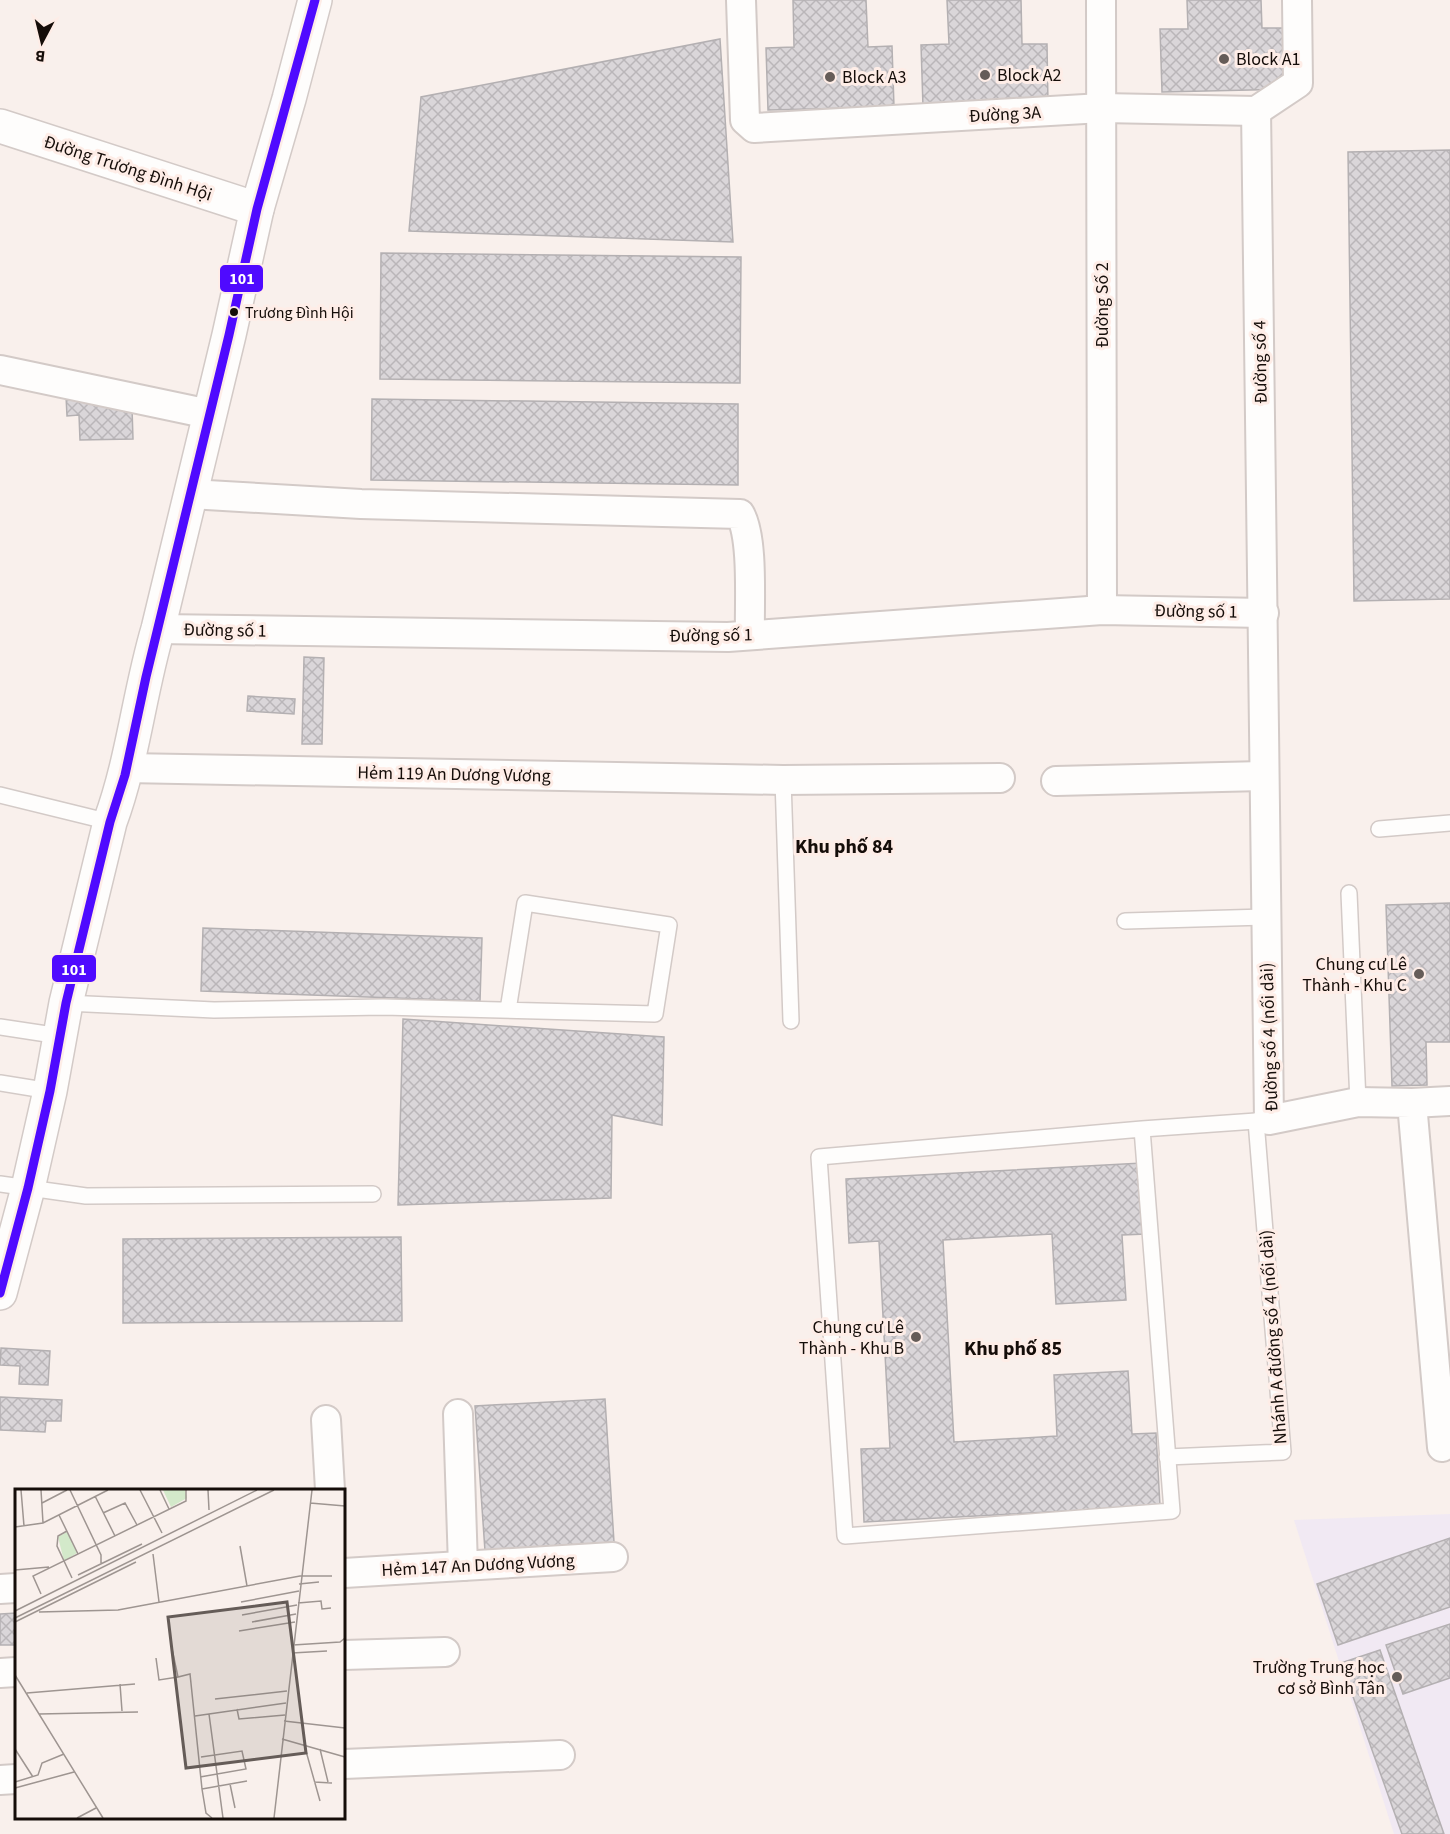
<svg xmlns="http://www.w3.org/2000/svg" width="1450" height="1834" font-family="'Source Sans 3',sans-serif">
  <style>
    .education { fill: #f1e9f3 }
    .building { fill: url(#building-cross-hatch); stroke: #b4b0b2; stroke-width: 1.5 }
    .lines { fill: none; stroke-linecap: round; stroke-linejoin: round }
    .service-casing { stroke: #d3cac7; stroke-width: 18 }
    .minor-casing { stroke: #d3cac7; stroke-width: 32 }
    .tertiary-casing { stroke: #d3cac7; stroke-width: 36 }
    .secondary-casing { stroke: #d3cac7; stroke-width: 36 }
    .service { stroke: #fefdfc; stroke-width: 15 }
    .minor { stroke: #fefdfc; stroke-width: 28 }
    .tertiary { stroke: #fefdfc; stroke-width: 33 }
    .secondary { stroke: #fefdfc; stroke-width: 33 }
    .bus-1-casing { stroke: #feede7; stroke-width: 14 }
    .bus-1 { stroke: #4f0aff; stroke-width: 9 }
    .poi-dot { fill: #655c58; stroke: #feede7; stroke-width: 2 }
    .bus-dot { fill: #150d09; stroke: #feede7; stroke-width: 2 }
    .labels { text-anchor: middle; stroke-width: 6; stroke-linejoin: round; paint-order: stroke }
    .bus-label { font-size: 16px; fill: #150d09; stroke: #feede7; text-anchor: start }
    .poi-label { font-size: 18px; fill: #150d09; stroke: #feede7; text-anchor: start }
    .street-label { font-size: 18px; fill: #150d09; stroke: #feede7 }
    .neighbourhood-label { font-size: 20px; font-weight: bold; fill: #150d09; stroke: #feede7 }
    .inset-road { fill: none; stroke: #9e9591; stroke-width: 1.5 }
    .view { fill: #655c58; fill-opacity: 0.15; stroke: #655c58; stroke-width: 3 }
    .inset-edge { fill: none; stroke: #150d09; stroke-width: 3 }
    .line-badge { stroke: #feede7; stroke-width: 2 }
    .badge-label { font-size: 16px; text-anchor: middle; font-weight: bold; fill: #fff }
  </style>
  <defs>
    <pattern id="building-cross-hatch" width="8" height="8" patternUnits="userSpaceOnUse" patternTransform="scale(1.5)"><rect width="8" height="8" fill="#dad6d9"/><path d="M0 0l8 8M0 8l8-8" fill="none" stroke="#bab6b9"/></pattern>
  </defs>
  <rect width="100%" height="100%" fill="#f9f0ec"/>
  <!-- education -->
  <polygon class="education" points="1450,1514 1450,1834 1394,1834 1294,1520"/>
  <!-- building -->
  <g class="building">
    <polygon points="793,0 866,0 868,47 892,46 894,107 768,110 766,48 794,47"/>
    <polygon points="947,0 1021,0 1022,44 1047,44 1048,104 923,107 921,45 949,44"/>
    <polygon points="1187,0 1261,0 1262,28 1286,28 1288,89 1162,92 1160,29 1188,29"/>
    <polygon points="720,39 733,242 409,231 421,97"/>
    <polygon points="1450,150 1450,599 1354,601 1348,152"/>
    <polygon points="381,253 741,257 740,383 380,379"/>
    <polygon points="66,396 132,408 133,439 80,440 79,415 67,416"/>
    <polygon points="372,399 738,404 738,485 371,480"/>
    <polygon points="304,657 324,658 322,744 302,744"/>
    <polygon points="248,696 295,699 294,714 247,711"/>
    <polygon points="1450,903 1450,1042 1426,1042 1427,1085 1392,1086 1386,905"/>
    <polygon points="203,928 482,938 480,1001 201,991"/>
    <polygon points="403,1019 664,1037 662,1125 612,1115 611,1198 398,1205"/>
    <polygon points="1142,1163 1146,1234 1122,1235 1126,1300 1056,1304 1052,1234 943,1240 954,1442 1057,1436 1054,1375 1128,1371 1132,1434 1156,1433 1160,1506 864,1522 861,1449 890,1448 879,1241 849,1243 846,1179"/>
    <polygon points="401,1237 402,1321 123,1323 123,1239"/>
    <polygon points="1,1348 50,1351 48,1385 19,1384 20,1366 0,1365"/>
    <polygon points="0,1397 62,1400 61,1421 46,1421 45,1432 0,1430"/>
    <polygon points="605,1399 614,1542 485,1551 475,1406"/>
    <polygon points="1450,1538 1450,1607 1338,1645 1317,1584"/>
    <polygon points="16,1613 16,1645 0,1645 0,1614"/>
    <polygon points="1450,1624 1450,1678 1403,1694 1386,1645"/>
    <polygon points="1380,1650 1444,1834 1402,1834 1341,1663"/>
  </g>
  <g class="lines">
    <!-- service casing -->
    <g class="service-casing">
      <g id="service">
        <polyline points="783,780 791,1021"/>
        <polyline points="0,795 110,822"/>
        <polyline points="1379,829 1450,823"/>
        <polyline points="1349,893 1358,1102"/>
        <polyline points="1125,921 1265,917"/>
        <polyline points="66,1003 214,1010 383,1007 655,1014 669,925 525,903 508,1010"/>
        <polyline points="0,1027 60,1036"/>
        <polyline points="0,1083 50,1091"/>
        <polyline points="1142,1129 1172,1511 845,1536 819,1157 1142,1129 1256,1121"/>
        <polyline points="0,1184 86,1196 373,1194"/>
        <polyline points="1167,1457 1283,1452 1256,1121 1264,1120"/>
      </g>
    </g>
    <!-- minor casing -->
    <g class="minor-casing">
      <g id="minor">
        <polyline points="741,0 745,120 754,128 1102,108 1256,111"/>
        <polyline points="1101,0 1102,610"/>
        <path d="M1256 111C1261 447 1263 783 1269 1120L1358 1102 1412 1103 1442 1447"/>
        <polyline points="1256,111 1298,83 1297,0"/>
        <polyline points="0,370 209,414"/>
        <path d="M190 494 361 504 740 514C754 539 749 605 750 635"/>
        <polyline points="158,629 728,637 1102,610 1264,613"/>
        <polyline points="126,768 783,780 1000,778"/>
        <polyline points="1056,781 1263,776"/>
        <polyline points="1412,1103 1450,1101"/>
        <polyline points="458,1414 463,1566"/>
        <polyline points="326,1420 330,1490"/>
        <polyline points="344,1573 613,1557"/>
        <polyline points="0,1589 16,1588"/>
        <polyline points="344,1655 445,1652"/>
        <polyline points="0,1673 16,1672"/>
        <polyline points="344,1764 560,1755"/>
        <polyline points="0,1780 16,1779"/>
      </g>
    </g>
    <!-- tertiary casing -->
    <g class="tertiary-casing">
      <polyline id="tertiary" points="0,126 257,209"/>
    </g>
    <!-- secondary casing -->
    <g class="secondary-casing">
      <path id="secondary" d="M0 1293 28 1188 50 1091 66 1003 110 822C133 760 139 693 158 629L229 335 257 209 289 99 315 0"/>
    </g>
    <!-- service -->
    <use href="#service" class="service"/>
    <!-- minor -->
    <use href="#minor" class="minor"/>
    <!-- tertiary -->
    <use href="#tertiary" class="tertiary"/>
    <!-- secondary -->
    <use href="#secondary" class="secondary"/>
    <!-- bus-1 casing -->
    <g class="bus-1-casing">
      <polyline id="bus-1" points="0,1293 28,1188 50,1091 66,1003 110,822 125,775 146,677 229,335 257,209 315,0"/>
    </g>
    <!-- bus-1 -->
    <use href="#bus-1" class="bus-1"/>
  </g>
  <!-- markers -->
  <g class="poi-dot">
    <circle cx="1224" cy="59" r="6"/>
    <circle cx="985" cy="75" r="6"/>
    <circle cx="830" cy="77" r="6"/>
    <circle cx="1419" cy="974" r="6"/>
    <circle cx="916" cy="1337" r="6"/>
    <circle cx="1397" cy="1677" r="6"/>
  </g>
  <circle class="bus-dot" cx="234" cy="312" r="5"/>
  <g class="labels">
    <!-- bus labels -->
    <g class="bus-label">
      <text x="245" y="318">Trương Đình Hội</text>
    </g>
    <!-- poi labels -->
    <g class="poi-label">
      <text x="1236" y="65">Block A1</text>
      <text x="997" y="81">Block A2</text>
      <text x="842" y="83">Block A3</text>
      <text x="1407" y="970" text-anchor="end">Chung cư Lê<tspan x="1407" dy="21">Thành - Khu C</tspan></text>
      <text x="904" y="1333" text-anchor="end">Chung cư Lê<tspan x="904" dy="21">Thành - Khu B</tspan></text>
      <text x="1385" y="1673" text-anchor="end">Trường Trung học<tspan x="1385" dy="21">cơ sở Bình Tân</tspan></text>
    </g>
    <!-- street labels -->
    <g class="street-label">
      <text transform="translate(1005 114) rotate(-3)" y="6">Đường 3A</text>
      <text transform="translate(128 168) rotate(18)" y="6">Đường Trương Đình Hội</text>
      <text transform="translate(1102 305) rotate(-90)" y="6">Đường Số 2</text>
      <text transform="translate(1260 362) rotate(-91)" y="6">Đường số 4</text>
      <text transform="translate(1196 611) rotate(1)" y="6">Đường số 1</text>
      <text transform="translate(225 630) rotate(1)" y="6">Đường số 1</text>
      <text transform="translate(711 635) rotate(-1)" y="6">Đường số 1</text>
      <text transform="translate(454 774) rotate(1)" y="6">Hẻm 119 An Dương Vương</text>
      <text transform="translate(1269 1037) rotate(-92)" y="6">Đường số 4 (nối dài)</text>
      <text transform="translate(1273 1337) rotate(-94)" y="6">Nhánh A đường số 4 (nối dài)</text>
      <text transform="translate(478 1565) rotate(-3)" y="6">Hẻm 147 An Dương Vương</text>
    </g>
    <!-- neighbourhood labels -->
    <g class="neighbourhood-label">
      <text x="844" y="853">Khu phố 84</text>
      <text x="1013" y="1355">Khu phố 85</text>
    </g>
  </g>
  <!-- overview -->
  <g transform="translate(15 1489)">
    <rect width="330" height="330" fill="#f9f0ec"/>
    <path d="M148 1H170L172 9 156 18ZM52 43 62 64 49 72 43 48Z" fill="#d3e9ca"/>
    <path class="inset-road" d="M6 1 9 37M26 1 28 34M55 1 86 66V74M125 1 147 44M145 1 154 20M193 1 194 21M80 7 100 47M27 14 52 1M295 14 330 17M88 24 110 14 122 36M44 26 63 65M0 38 28 34 93 1M52 42 43 47 42 57 57 89M225 57 232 97M138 65 144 113M0 81 34 78M63 86 127 55M284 95 304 93M26 105 18 87 171 12V1M226 113 284 102M283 114 306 112 307 120 316 119M0 122 242 1M24 123 103 121 285 87H317M227 126 282 116M0 129 259 1M0 133 121 73M237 133 281 125M224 142 280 133M278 156 325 153 330 149M157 160 163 188 175 185 187 300 191 324 197 329M277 164 312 162M141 169 144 191 163 188M0 186 88 329M105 195 107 222M12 204 120 195M200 210 272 202M222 220 224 230 270 226M24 225 123 223M194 225 208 329M180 227 271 214M269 232 330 239M267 250 330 268M289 255 305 312M0 260 18 288M305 260 313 293M185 288 231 280 227 262 186 268M0 293 23 286 27 274 49 265M299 293 317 294M215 295 220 319M0 299 59 283M187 300 232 292M62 329 81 319M259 329 297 1"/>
    <path class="view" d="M272 113 291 264 171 279 153 128Z"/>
    <rect width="330" height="330" class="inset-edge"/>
  </g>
  <g class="line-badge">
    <rect x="219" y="264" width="45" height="29" rx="6" fill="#4f0aff"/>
    <rect x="51" y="954" width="46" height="29" rx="6" fill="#4f0aff"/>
  </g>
  <g class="badge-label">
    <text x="242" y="284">101</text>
    <text x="74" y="975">101</text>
  </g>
  <!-- north arrow -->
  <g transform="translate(42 42) rotate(187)" stroke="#feede7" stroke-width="4.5" paint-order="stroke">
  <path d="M0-4.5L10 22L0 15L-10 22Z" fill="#150d09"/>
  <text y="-9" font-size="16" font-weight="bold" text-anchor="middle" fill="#150d09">B</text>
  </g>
</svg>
